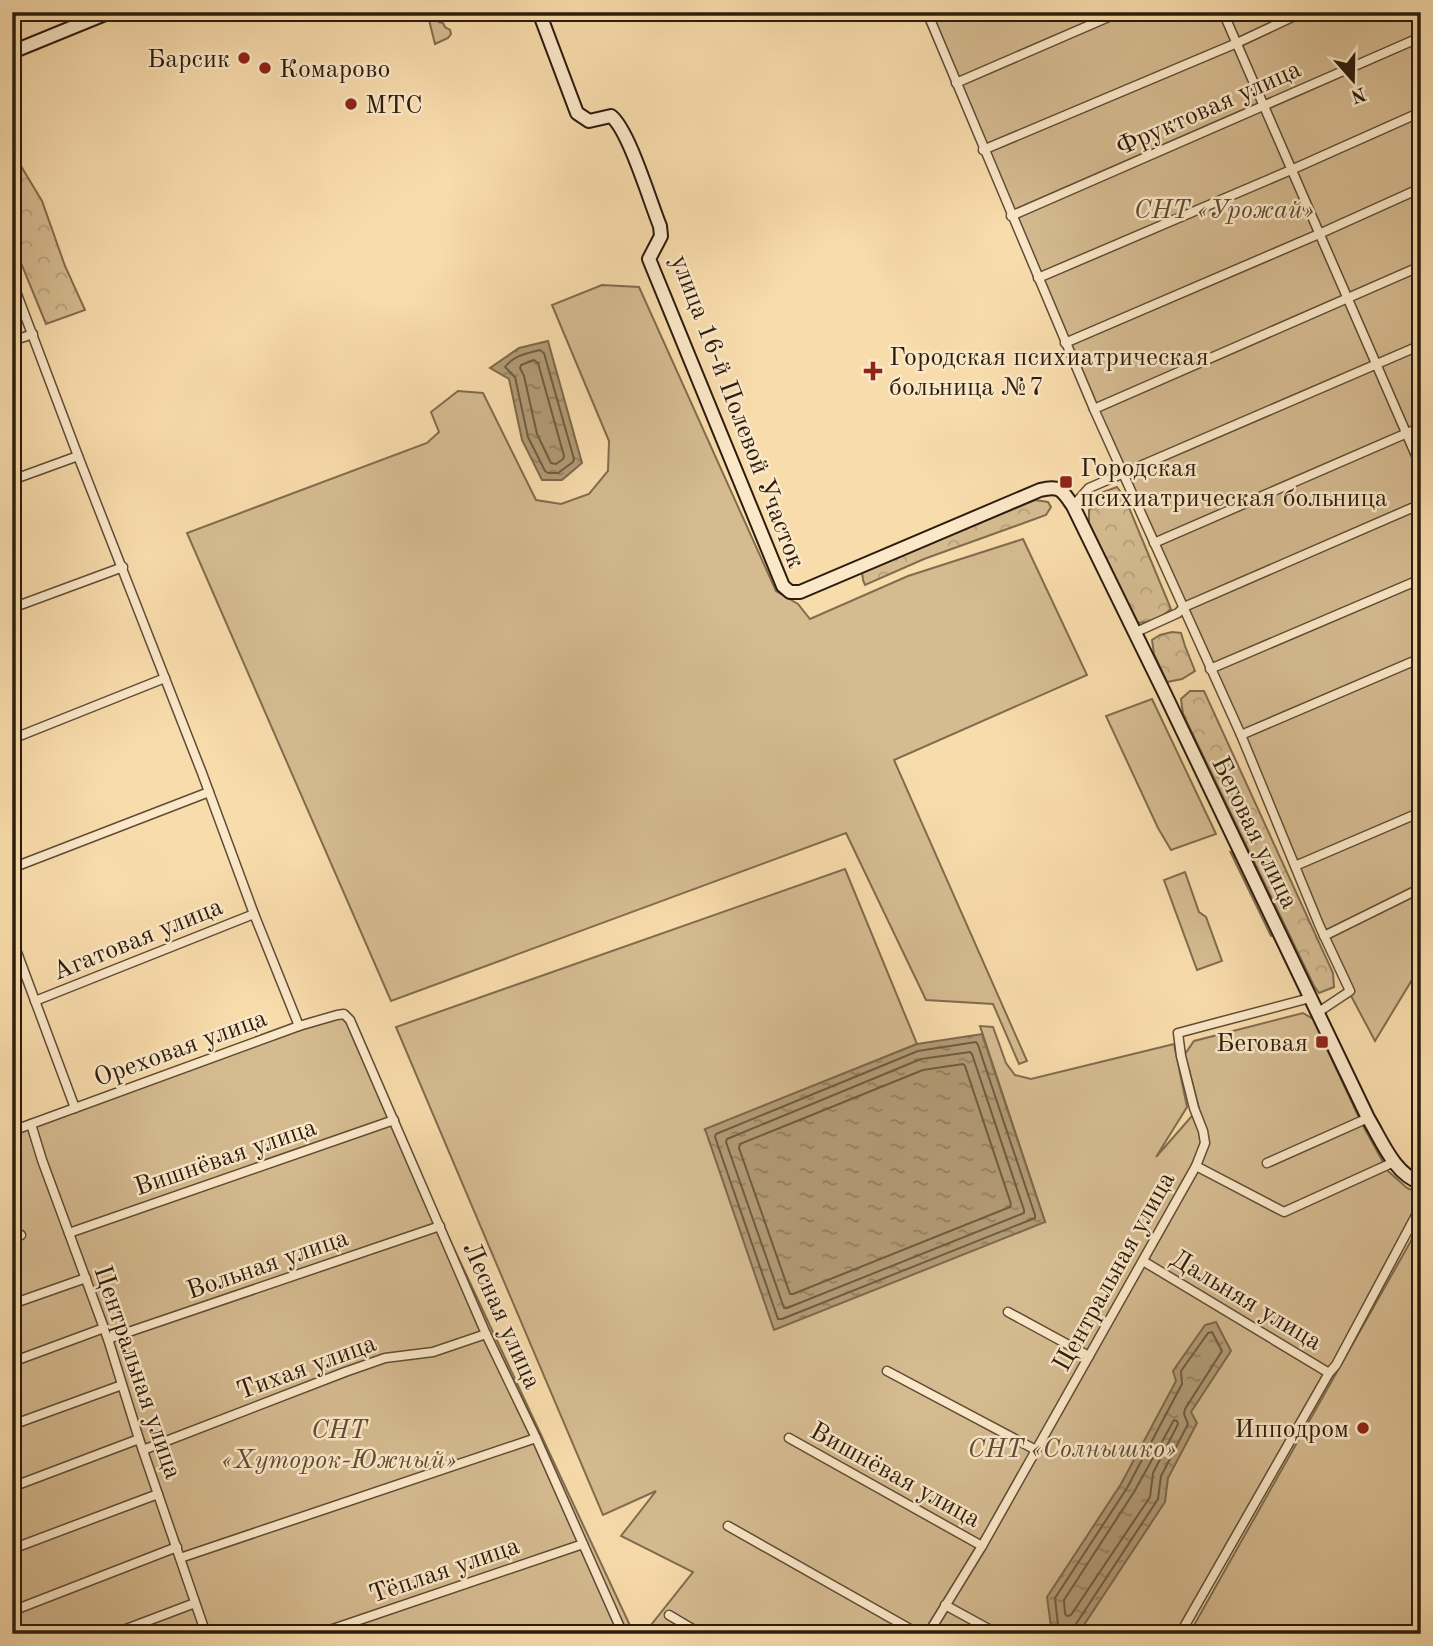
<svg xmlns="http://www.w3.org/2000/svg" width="1433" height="1646" font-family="'Old Standard TT',serif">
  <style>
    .green { fill: #d6bb91; stroke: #806c4e; stroke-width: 2 }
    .forest { fill: url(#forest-crowns); stroke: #806c4e; stroke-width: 2 }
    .water { fill: url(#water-ripples); stroke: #7d684c; stroke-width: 2 }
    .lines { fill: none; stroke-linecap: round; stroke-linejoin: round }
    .shore { stroke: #6f5c41; stroke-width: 2 }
    .street-casing { stroke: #5e4c34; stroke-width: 11 }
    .secondary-casing { stroke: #2b1c0c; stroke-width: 16 }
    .street { stroke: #fbe8c9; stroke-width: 8 }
    .secondary { stroke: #fbe8c9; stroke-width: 12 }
    .poi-dot { fill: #8f2418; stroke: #fbe8c9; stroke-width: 2.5 }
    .labels { text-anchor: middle; stroke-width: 5; stroke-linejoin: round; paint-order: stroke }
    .poi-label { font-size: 26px; fill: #2b1c0c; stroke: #fbe8c9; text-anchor: start }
    .street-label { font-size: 26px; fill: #2b1c0c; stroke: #fbe8c9 }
    .park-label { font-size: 26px; font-style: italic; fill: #5e4c34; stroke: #fbe8c9 }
  </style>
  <defs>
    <pattern id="forest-crowns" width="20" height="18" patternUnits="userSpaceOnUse" patternTransform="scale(1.75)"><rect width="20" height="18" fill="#d6bb91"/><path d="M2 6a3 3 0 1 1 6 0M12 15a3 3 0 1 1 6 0" fill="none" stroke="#b8a07c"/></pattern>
    <pattern id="water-ripples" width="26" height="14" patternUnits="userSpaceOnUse" patternTransform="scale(1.75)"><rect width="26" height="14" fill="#b39b76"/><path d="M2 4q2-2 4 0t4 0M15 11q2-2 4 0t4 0" fill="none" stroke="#927e5f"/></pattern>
  </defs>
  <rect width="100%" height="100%" fill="#f9dcac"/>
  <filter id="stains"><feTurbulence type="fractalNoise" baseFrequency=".00286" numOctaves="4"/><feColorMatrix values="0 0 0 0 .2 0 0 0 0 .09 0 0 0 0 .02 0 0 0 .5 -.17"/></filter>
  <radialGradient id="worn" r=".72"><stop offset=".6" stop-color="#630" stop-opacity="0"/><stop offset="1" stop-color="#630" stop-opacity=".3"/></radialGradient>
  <!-- green -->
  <g class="green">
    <polygon points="427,12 442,12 440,14 441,18 439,22 443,23 445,27 450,30 451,34 448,38 435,44"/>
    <polygon points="922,12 1421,12 1421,965 1375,1041 1349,992"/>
    <polygon points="602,285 639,287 776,591 798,604 810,619 908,576 1023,539 1087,675 894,760 1027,1061 1019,1064 993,1004 926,1000 846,833 391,1001 187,533 427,443 439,432 431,412 458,391 483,393 536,500 561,504 589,494 608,471 609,441 552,305"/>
    <polygon points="1152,699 1216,834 1171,850 1158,828 1106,716"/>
    <polygon points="845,869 917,1044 706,1130 1045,1222 980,1026 993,1027 1006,1063 1015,1075 1031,1079 1174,1044 1187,1107 1156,1157 1199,1108 1185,1054 1194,1041 1303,1013 1313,1019 1361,1122 1388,1171 1407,1188 1421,1194 1421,1204 1336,1361 1181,1634 653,1634 651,1625 693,1572 621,1536 656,1491 603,1515 396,1027"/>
    <polygon points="1185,872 1199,912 1206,917 1222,961 1197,970 1164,880"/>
    <polygon points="345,1015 634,1634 12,1634 12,1131 299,1026"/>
    <polygon points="1421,1223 1421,1634 1189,1634"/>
  </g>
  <!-- forest -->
  <g class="forest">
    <polygon points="12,155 21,166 42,201 65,266 85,310 46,324 12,241"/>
    <path d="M1117 487 1125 498 1171 609C1162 618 1151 622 1138 623L1089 524V510L1103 492Z"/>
    <polygon points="1035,500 1048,502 1051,507 1046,515 924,559 865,585 863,580 862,572"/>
    <polygon points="1172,632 1181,633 1185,646 1195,671 1182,679 1167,682 1154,654 1152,640 1160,635"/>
    <polygon points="1190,691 1204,691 1333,973 1334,987 1319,993 1314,986 1183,714 1181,699"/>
    <polygon points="1230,851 1242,865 1276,934 1271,936"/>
  </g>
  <!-- water -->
  <g class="water">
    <polygon points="548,341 582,463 562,480 542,480 522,440 509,379 490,368 519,348"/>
    <polygon points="982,1034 1045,1222 774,1330 705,1129 917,1044"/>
    <polygon points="1216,1322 1231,1351 1191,1412 1197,1423 1168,1478 1165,1502 1078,1634 1052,1634 1047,1597 1121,1484 1176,1381 1173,1371 1205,1325"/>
  </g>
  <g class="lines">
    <!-- shore -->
    <g class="shore">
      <path d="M540 350 544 353 574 459 573 462 558 473H548L545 471 528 437 515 377 505 367C513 356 527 353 540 350Z"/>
      <polygon points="534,360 538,363 564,456 563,459 556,464 551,463 537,434 524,376 520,368 521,365"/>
      <polygon points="976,1042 978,1045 1035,1215 1035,1218 782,1319 778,1319 715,1137 716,1134 918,1051"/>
      <polygon points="970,1052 972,1054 1024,1210 1024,1213 787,1308 784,1308 726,1142 727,1139 921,1059"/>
      <polygon points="963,1064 965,1066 1011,1204 1010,1207 793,1294 790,1294 739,1148 740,1144 923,1070"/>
      <polygon points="1174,1420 1177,1421 1178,1424 1153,1473 1150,1497 1071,1615 1067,1616 1065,1614 1064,1600 1134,1492"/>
      <polyline points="1059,1634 1055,1598 1127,1488 1182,1384 1181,1371 1208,1333 1212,1332 1222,1351 1185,1409 1184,1414 1188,1424 1161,1476 1158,1499 1074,1627 1072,1634"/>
    </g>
    <!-- street casing -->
    <g class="street-casing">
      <g id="street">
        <polyline points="927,12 1094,409 1241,735 1320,927 1350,991 1317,1013"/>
        <polyline points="1223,12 1421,467"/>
        <polyline points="956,83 1120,12"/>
        <polyline points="983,150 1237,43 1303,12"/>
        <polyline points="1011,216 1421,37"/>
        <polyline points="1038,278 1291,170 1421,112"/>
        <polyline points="12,281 78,456 202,773 254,914 299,1026"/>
        <polyline points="12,341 33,334"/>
        <polyline points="1065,343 1319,234 1421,188"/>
        <polyline points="1094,409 1421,266"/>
        <polyline points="12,480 78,456"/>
        <polyline points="1073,506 1089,488 1421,345"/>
        <polyline points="1154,543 1421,427"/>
        <polyline points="12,608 123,567"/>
        <polyline points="1134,633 1178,613 1184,607 1421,504"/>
        <polyline points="1210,669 1421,579"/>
        <polyline points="1241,735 1421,658"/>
        <polyline points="12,739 165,678"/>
        <polyline points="1295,866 1421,812"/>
        <polyline points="12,868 209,792"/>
        <polyline points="1324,936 1421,888"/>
        <polyline points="12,939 75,1108"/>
        <polyline points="35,1001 254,914"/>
        <polyline points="31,1124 42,1160 108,1339 139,1439 206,1634"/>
        <polyline points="12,1131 299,1026 337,1015 344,1014 350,1020 486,1334 536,1438 623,1634"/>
        <polyline points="1267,1163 1368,1118"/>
        <polyline points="1196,1166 1284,1212 1394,1162"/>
        <polyline points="69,1233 394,1120"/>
        <polyline points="12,1238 21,1235"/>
        <polyline points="1143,1261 1329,1373"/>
        <polyline points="12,1304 86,1278"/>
        <polyline points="1008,1312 1089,1356"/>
        <polyline points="108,1339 440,1226"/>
        <polyline points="12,1362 104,1328"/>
        <polyline points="887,1371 1036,1450"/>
        <polyline points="12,1425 122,1385"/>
        <polyline points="789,1438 982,1546"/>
        <polyline points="143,1450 345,1372 385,1358 433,1352 486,1334"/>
        <polyline points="12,1487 139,1439"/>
        <polyline points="728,1526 919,1634"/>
        <polyline points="12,1549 158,1494"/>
        <polyline points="180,1558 536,1438"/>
        <polyline points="945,1605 998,1634"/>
        <polyline points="12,1611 177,1547"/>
        <polyline points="669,1615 701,1634"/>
        <polyline points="113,1634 195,1603"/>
        <polyline points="318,1634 583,1544"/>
        <polyline points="928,1634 982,1546 1196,1166 1205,1143 1203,1131 1194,1108 1181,1056 1178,1033 1310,998"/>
        <polyline points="1180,1634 1329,1373 1336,1365 1421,1206"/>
      </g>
    </g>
    <!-- secondary casing -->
    <g class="secondary-casing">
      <g id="secondary">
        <path d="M539 12 577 113 589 121 611 116C629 130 650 202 660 226L661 236 649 259 783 586 790 592H800L1040 490C1060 485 1062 490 1073 506L1163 690 1368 1118C1382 1141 1394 1174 1421 1183"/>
        <polyline points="12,52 110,12"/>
      </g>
    </g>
    <!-- street -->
    <use href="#street" class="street"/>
    <!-- secondary -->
    <use href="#secondary" class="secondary"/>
  </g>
  <!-- markers -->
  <g class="poi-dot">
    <circle cx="244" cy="58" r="7"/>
    <circle cx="265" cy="68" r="7"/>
    <circle cx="351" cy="104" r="7"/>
    <path d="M869.5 360.5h7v7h7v7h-7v7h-7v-7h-7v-7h7z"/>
    <rect x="1059" y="475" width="14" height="14" rx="3.5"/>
    <rect x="1315" y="1035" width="14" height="14" rx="3.5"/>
    <circle cx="1363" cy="1428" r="7"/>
  </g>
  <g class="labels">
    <!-- poi labels -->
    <g class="poi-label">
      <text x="230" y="67" text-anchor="end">Барсик</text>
      <text x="279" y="77">Комарово</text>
      <text x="365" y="113">МТС</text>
      <text x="889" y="365">Городская психиатрическая<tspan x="889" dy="30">больница №7</tspan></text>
      <text x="1080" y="476">Городская<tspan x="1080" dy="30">психиатрическая больница</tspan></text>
      <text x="1308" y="1051" text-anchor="end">Беговая</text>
      <text x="1349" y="1437" text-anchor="end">Ипподром</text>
    </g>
    <!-- street labels -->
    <g class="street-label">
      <text transform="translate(1208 107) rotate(-24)" y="9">Фруктовая улица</text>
      <text transform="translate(739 411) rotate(69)" y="9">улица 16-й Полевой Участок</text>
      <text transform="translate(1256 832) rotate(64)" y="9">Беговая улица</text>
      <text transform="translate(137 938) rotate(-22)" y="9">Агатовая улица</text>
      <text transform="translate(180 1047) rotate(-20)" y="9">Ореховая улица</text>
      <text transform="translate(225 1156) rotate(-19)" y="9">Вишнёвая улица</text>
      <text transform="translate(267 1263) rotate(-19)" y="9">Вольная улица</text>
      <text transform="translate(1113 1271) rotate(-61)" y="9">Центральная улица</text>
      <text transform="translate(1247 1299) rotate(31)" y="9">Дальняя улица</text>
      <text transform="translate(503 1315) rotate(66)" y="9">Лесная улица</text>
      <text transform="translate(306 1366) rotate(-20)" y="9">Тихая улица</text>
      <text transform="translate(139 1372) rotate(71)" y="9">Центральная улица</text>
      <text transform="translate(896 1474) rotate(29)" y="9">Вишнёвая улица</text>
      <text transform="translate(444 1569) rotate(-19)" y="9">Тёплая улица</text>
    </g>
    <!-- park labels -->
    <g class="park-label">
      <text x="1224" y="218">СНТ «Урожай»</text>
      <text x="339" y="1438">СНТ<tspan x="339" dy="30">«Хуторок-Южный»</tspan></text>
      <text x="1072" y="1457">СНТ «Солнышко»</text>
    </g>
  </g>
  <!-- margin -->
  <rect width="1433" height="1646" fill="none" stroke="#f9dcac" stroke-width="42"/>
  <rect x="14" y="14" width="1405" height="1618" fill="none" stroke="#2b1c0c" stroke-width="3.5"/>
  <rect x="21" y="21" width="1391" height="1604" fill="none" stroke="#2b1c0c" stroke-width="2"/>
  <!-- north arrow -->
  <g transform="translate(1353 80) rotate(160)" stroke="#fbe8c9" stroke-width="5" paint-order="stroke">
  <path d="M0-5L12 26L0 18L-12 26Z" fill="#2b1c0c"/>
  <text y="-10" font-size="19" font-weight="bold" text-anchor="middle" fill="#2b1c0c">N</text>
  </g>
  <rect width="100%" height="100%" filter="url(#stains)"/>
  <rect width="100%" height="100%" fill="url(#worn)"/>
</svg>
